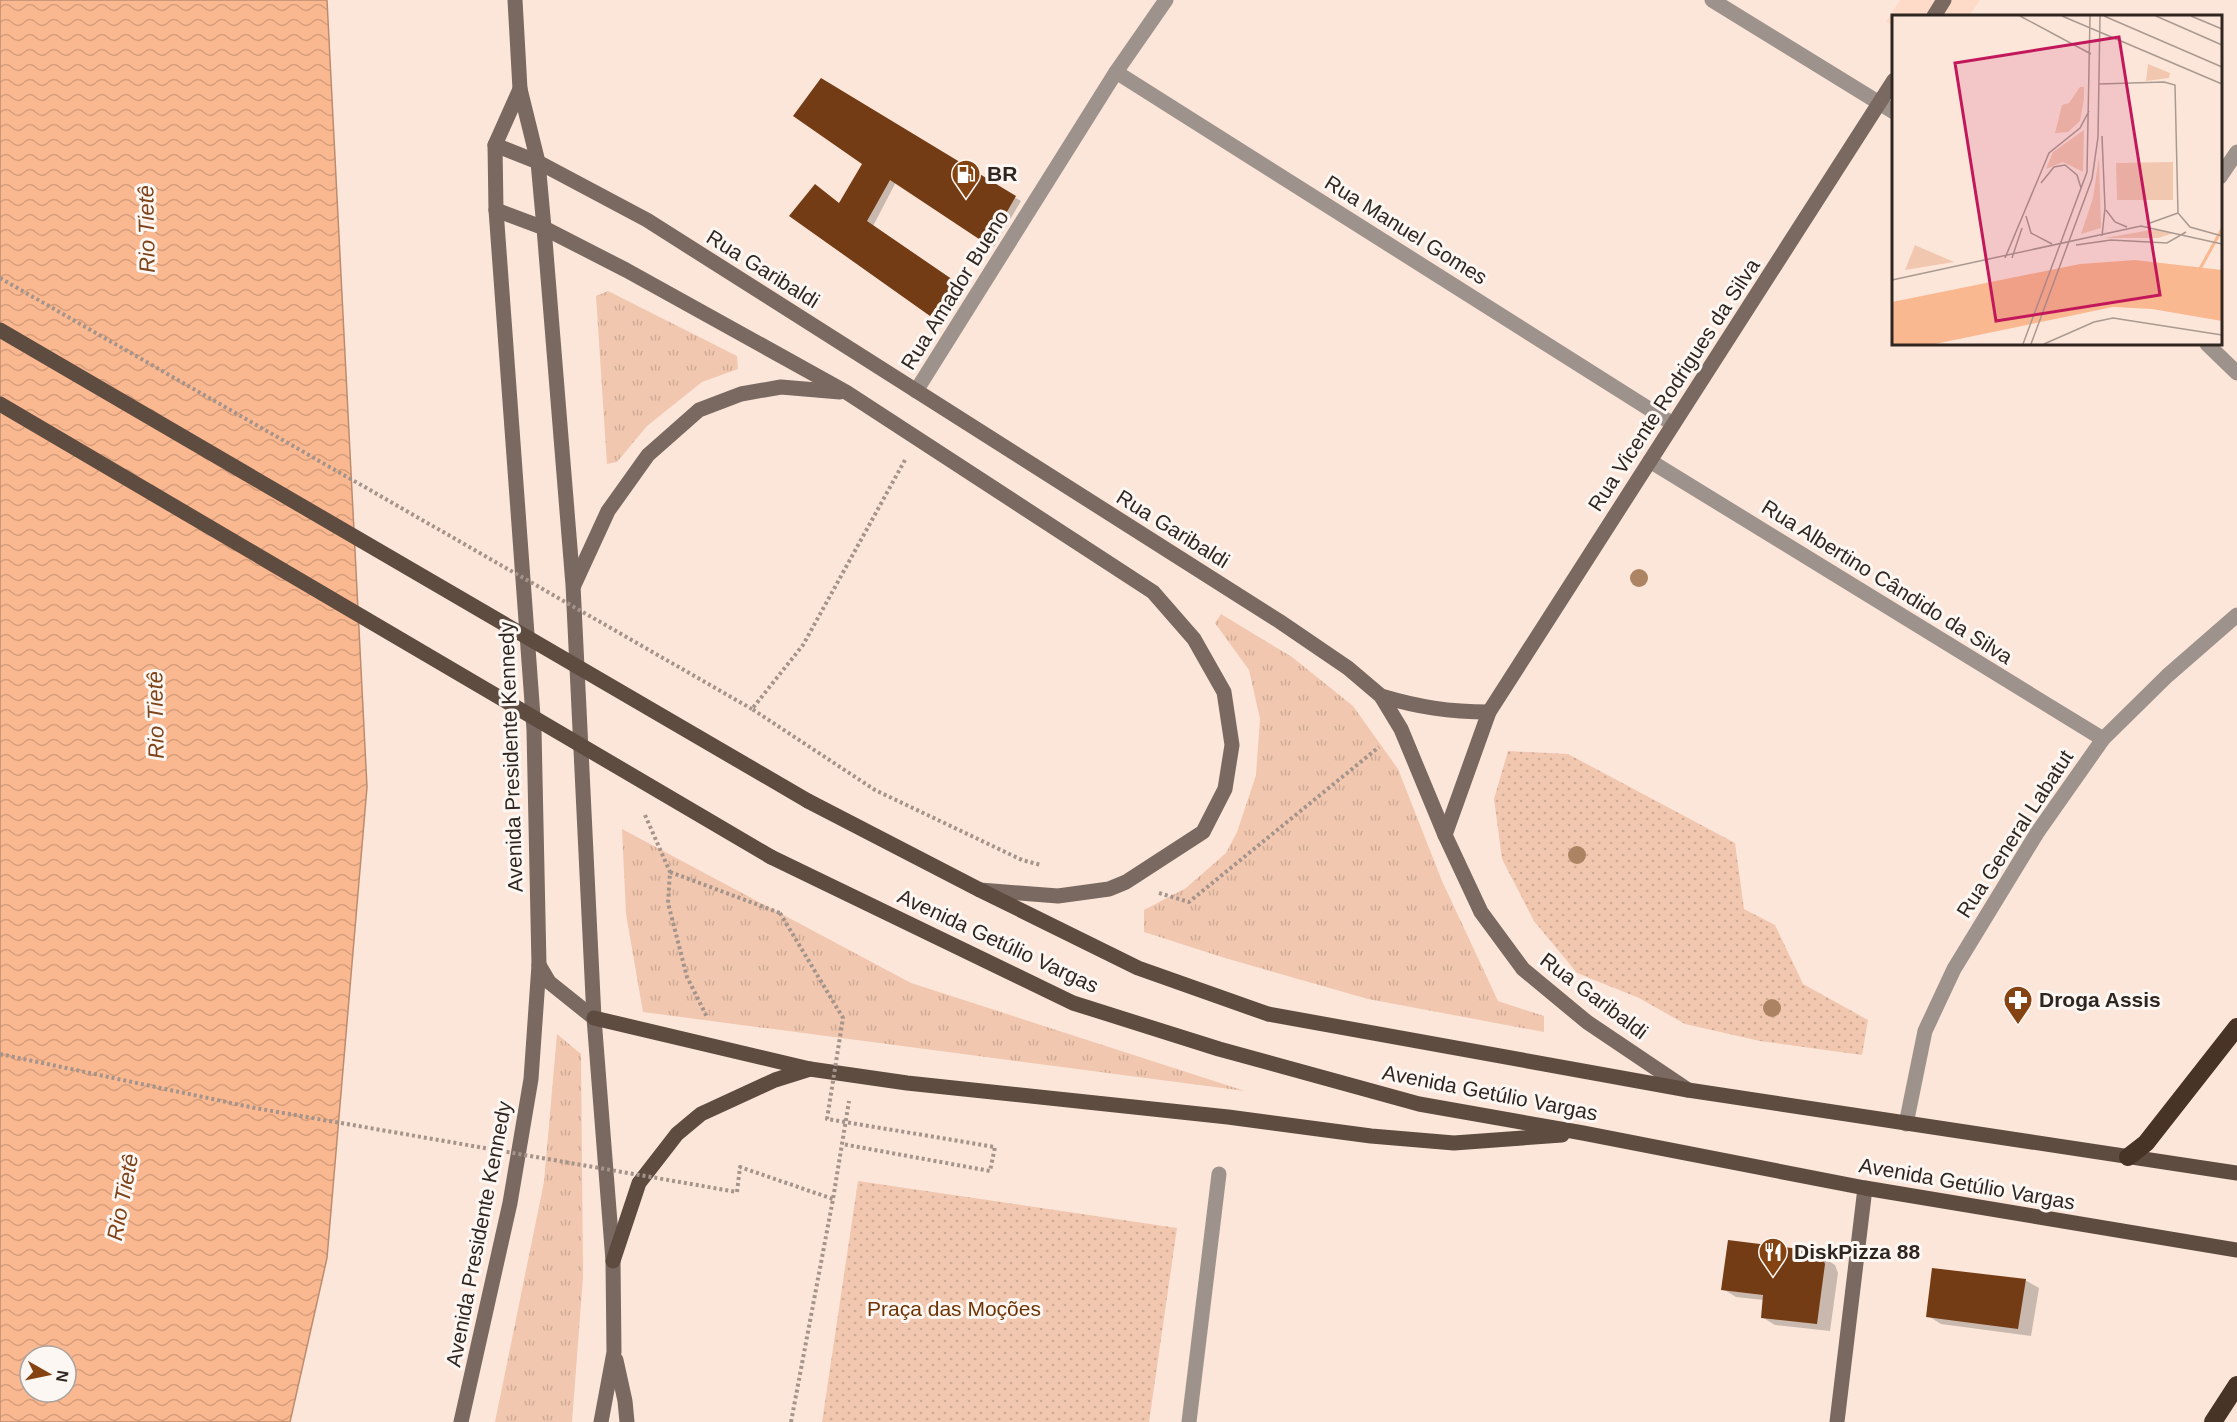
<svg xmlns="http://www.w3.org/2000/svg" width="2237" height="1422" font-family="Arial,sans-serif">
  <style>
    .built { fill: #fddbc8 }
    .grass { fill: url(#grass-tufts) }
    .park { fill: url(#park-dots) }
    .water { fill: url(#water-waves); stroke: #bd8c6e; stroke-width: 1.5; fill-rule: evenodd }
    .shadow { fill: #0003 }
    .building { fill: #743c15 }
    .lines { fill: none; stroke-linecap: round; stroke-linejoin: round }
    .path { stroke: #a5948b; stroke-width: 4; stroke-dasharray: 3 3; stroke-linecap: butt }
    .lane { stroke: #9e938c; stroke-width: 15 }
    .street { stroke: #9e938c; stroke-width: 15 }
    .secondary { stroke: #796960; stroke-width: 15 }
    .primary { stroke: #5e4c41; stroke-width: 15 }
    .highway { stroke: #483327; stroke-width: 18 }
    .path-bridge { stroke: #a5948b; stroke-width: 4; stroke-dasharray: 3 3; stroke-linecap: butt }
    .primary-bridge { stroke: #5e4c41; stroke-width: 15 }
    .tree { fill: #ad8463 }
    .labels { text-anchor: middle; stroke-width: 6; stroke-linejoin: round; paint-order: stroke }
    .poi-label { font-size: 21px; font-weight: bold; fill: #302620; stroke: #fdf7f4; text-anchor: start }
    .street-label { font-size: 21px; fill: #302620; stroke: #fdf7f4 }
    .park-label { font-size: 21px; fill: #6d3302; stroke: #fdf7f4 }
    .water-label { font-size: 22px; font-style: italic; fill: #7f4319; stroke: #fdf7f4 }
    .inset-river { fill: none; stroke: #fab890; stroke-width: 3 }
    .inset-road { fill: none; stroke: #aa9990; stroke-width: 1.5 }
    .view { fill: #c2185b; fill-opacity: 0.15; stroke: #c2185b; stroke-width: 3 }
    .inset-edge { fill: none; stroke: #302620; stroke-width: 3 }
  </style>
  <defs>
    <pattern id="grass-tufts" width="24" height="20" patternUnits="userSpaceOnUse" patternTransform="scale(1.5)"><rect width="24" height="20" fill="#f1c7af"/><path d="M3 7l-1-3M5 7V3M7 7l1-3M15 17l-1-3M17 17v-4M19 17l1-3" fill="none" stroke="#cfab96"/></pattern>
    <pattern id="park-dots" width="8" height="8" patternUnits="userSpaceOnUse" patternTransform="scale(1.5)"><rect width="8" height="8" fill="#f1c7af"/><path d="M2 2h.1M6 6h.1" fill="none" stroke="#cfab96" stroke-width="1.8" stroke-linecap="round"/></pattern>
    <pattern id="water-waves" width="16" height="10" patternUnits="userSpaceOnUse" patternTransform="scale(1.5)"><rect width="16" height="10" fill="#fab890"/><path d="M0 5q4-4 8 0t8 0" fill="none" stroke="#d79e7c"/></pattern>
  </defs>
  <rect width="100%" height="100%" fill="#fce6da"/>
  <!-- built -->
  <polygon class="built" points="1900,0 1980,0 1969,16 1894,16 1893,26 1886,22"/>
  <!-- grass -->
  <g class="grass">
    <polygon points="608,291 737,356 738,369 702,382 647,426 617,462 607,464 596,296"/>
    <polygon points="1221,614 1292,657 1353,706 1398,769 1442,881 1498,1001 1544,1016 1544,1032 1368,999 1225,958 1144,932 1144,910 1186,888 1226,853 1237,832 1256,775 1260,719 1249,670 1215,623"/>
    <polygon points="622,829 911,983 1245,1091 643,1012 626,914"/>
    <polygon points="557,1034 581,1054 583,1277 572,1422 495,1422 544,1182"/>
  </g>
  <!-- park -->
  <g class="park">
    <polygon points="1508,751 1568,754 1735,843 1744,909 1775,925 1803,984 1868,1020 1862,1055 1760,1041 1685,1024 1639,998 1577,973 1534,921 1502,859 1494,799"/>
    <polygon points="858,1181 1177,1228 1149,1422 822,1422"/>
  </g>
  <!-- water -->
  <path class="water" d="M0 0H327L367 787 327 1258 290 1422H0ZM30 1356H66V1392H30Z"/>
  <!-- shadow -->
  <g class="shadow">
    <polygon points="821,80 1021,201 994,247 896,182 873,226 962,286 937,318 791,215 816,186 840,204 864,164"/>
    <polygon points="1814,1252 1835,1265 1838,1273 1830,1331 1775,1325 1762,1317 1764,1300 1736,1297 1723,1289"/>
    <polygon points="2025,1280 2039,1288 2031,1336 1941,1324 1928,1316"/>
  </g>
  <!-- building -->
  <g class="building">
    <polygon points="821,78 1016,196 988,245 890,180 867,221 956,282 930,316 789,216 815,184 839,203 862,164 793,116"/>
    <polygon points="1728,1240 1815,1251 1822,1256 1825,1264 1817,1324 1761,1318 1763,1295 1721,1290"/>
    <polygon points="1932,1268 2026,1279 2018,1329 1926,1317"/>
  </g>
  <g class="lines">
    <!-- path -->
    <g class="path">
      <polyline points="905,460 803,645 752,709 875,790 1022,860 1041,865"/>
      <polyline points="645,815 670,872 668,903 687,977 707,1017"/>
      <polyline points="670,872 780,913"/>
      <polyline points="1159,893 1189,902 1379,747"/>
      <polyline points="791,1422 833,1199 849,1101"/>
    </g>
    <!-- lane -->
    <polyline class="lane" points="1189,1422 1219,1174"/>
    <!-- street -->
    <g class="street">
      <polyline points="1712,0 1894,112"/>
      <polyline points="1116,72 1673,424"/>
      <polyline points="2220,177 2237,152"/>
      <polyline points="2207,344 2237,373"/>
      <polyline points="916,391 1116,72 1166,0"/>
      <polyline points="1650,461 2103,739"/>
      <polyline points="1906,1124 1925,1031 1954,969 2037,833 2103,739 2167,676 2237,615"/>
    </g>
    <!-- secondary -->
    <g class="secondary">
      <polyline points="515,0 520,89 538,162 544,228 573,585 594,1018 613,1261 614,1352 601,1422"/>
      <polyline points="1934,16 1944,0"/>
      <polyline points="495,145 538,162 647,220 1279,621 1348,668 1381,696 1401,729 1445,835 1481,912 1523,969 1587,1022 1688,1090"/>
      <polyline points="496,210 544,228 626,270 846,392 1153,592 1194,639 1224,692 1232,745 1225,789 1203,832 1126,882 1109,889 1058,896 980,890"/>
      <polyline points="574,585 608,511 648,455 699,410 741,394 781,387 840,392"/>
      <path d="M1381 696C1418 707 1449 712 1489 712"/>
      <polyline points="1445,835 1489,712 1894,80"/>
      <polyline points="539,965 549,982 594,1018"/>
      <polyline points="616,1360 625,1401 627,1422"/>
      <polyline points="461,1422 510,1203 531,1079 539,965 534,730 496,210 495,145 520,89"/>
      <polyline points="1837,1422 1865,1188"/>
    </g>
    <!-- primary -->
    <g class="primary">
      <polyline points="808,801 980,890 1138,968 1268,1014 1688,1090 2237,1173"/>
      <polyline points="771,857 1073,1003 1219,1049 1419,1104 1583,1133 1865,1188 2237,1250"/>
      <polyline points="594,1018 810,1069 907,1083 1228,1117 1371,1136 1454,1143 1562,1135"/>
      <polyline points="613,1261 639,1183 677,1134 701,1114 775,1080 810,1069"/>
    </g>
    <!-- highway -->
    <g class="highway">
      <polyline points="2128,1157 2146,1143 2237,1027"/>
      <polyline points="2213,1422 2237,1385"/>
    </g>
    <!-- path-bridge -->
    <g class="path-bridge">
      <polyline points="0,278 752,709"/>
      <polyline points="780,913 843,1018 827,1119 995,1147 990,1171 842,1144"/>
      <polyline points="0,1054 255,1108 737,1192 740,1167 833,1199"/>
    </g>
    <!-- primary-bridge -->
    <g class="primary-bridge">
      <polyline points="0,330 808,801"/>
      <polyline points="0,404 771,857"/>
    </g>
  </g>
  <!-- trees -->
  <g class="tree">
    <circle cx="1639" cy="578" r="9"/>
    <circle cx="1577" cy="855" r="9"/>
    <circle cx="1772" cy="1008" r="9"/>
  </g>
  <!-- icons -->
  <defs>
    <g id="fuel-pin" transform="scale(1.5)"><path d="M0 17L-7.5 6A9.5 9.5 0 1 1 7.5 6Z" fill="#854311" stroke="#fdf7f4"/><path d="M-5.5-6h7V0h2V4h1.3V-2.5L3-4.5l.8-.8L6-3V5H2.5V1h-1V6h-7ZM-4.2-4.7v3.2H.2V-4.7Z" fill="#fff"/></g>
    <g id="pharmacy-pin" transform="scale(1.5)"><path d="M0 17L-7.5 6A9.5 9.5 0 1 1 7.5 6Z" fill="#854311" stroke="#fdf7f4"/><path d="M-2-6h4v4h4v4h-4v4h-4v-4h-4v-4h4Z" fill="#fff"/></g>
    <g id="restaurant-pin" transform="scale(1.5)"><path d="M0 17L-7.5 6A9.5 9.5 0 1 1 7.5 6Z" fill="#854311" stroke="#fdf7f4"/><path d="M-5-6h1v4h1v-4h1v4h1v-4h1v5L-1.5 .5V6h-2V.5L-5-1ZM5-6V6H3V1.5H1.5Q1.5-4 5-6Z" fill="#fff"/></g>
  </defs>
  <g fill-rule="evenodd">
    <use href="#fuel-pin" x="966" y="174"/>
    <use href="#pharmacy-pin" x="2018" y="1000"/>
    <use href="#restaurant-pin" x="1773" y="1252"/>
  </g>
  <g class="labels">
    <!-- poi labels -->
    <g class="poi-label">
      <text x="987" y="181">BR</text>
      <text x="2039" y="1007">Droga Assis</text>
      <text x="1794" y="1259">DiskPizza 88</text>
    </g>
    <!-- street labels -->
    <g class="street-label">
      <text transform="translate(1406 230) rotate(32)" y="7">Rua Manuel Gomes</text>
      <text transform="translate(763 269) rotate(32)" y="7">Rua Garibaldi</text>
      <text transform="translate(955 290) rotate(-58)" y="7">Rua Amador Bueno</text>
      <text transform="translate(1674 385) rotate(-57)" y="7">Rua Vicente Rodrigues da Silva</text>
      <text transform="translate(1173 529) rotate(32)" y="7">Rua Garibaldi</text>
      <text transform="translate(1887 582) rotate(32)" y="7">Rua Albertino Cândido da Silva</text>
      <text transform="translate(511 757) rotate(-92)" y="7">Avenida Presidente Kennedy</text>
      <text transform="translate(2015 834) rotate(-57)" y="7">Rua General Labatut</text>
      <text transform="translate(998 941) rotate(25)" y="7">Avenida Getúlio Vargas</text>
      <text transform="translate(1594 996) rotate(37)" y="7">Rua Garibaldi</text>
      <text transform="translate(1490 1093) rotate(11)" y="7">Avenida Getúlio Vargas</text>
      <text transform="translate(1967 1184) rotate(10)" y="7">Avenida Getúlio Vargas</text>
      <text transform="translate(479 1234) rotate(-79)" y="7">Avenida Presidente Kennedy</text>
    </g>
    <!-- park labels -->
    <g class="park-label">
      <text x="954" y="1316">Praça das Moções</text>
    </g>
    <!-- water labels -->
    <g class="water-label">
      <text transform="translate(146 229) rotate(-91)" y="8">Rio Tietê</text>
      <text transform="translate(155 715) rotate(-91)" y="8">Rio Tietê</text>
      <text transform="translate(122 1197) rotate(-79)" y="8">Rio Tietê</text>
    </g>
  </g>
  <!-- overview -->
  <g transform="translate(1892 15)">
    <rect width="330" height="330" fill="#fce6da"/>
    <path d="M192 115 191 157 171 147 154 154 161 137ZM207 142 209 213 189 219 201 183ZM264 214 282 218 266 223H213Z" fill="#f1c7af"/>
    <path d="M256 49 278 58 277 63 254 66ZM188 72H192V84L188 106 176 117 163 118 170 90 177 88ZM281 147V185H225L224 148ZM23 230 25 231 62 247 13 255Z" fill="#f1c7af"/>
    <path d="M243 245 330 255V306L260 294 221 292 43 329H0V287L188 249Z" fill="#fab890"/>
    <path class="inset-river" d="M304 261 330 214"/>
    <path class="inset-road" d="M128 1 199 39M170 1 330 69M212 1 330 52M264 1 330 30M299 1 330 14M207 69 272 67 283 70 286 198 298 212 330 221M149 168 162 152 173 150 185 160 189 173M214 195 223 207 235 212M134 201 139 218 160 229M258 208 286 198M210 221 213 193 210 121M184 230 219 225 275 228 294 217M113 243 157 138 188 113 197 96M120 243 130 213M0 265 249 211 330 229M131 329 195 157 198 1M139 329 200 164 206 122 208 1M152 329 202 307 221 303 330 320"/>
    <path class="view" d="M227 22 268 280 104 306 63 48Z"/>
    <rect width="330" height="330" class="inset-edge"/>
  </g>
  <!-- north arrow -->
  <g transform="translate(48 1374) rotate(99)"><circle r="28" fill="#fdf7f4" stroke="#aba39f" stroke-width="1.5"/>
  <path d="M0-4.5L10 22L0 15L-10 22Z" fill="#854311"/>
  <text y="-9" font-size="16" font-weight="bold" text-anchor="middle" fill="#302620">N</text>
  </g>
</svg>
